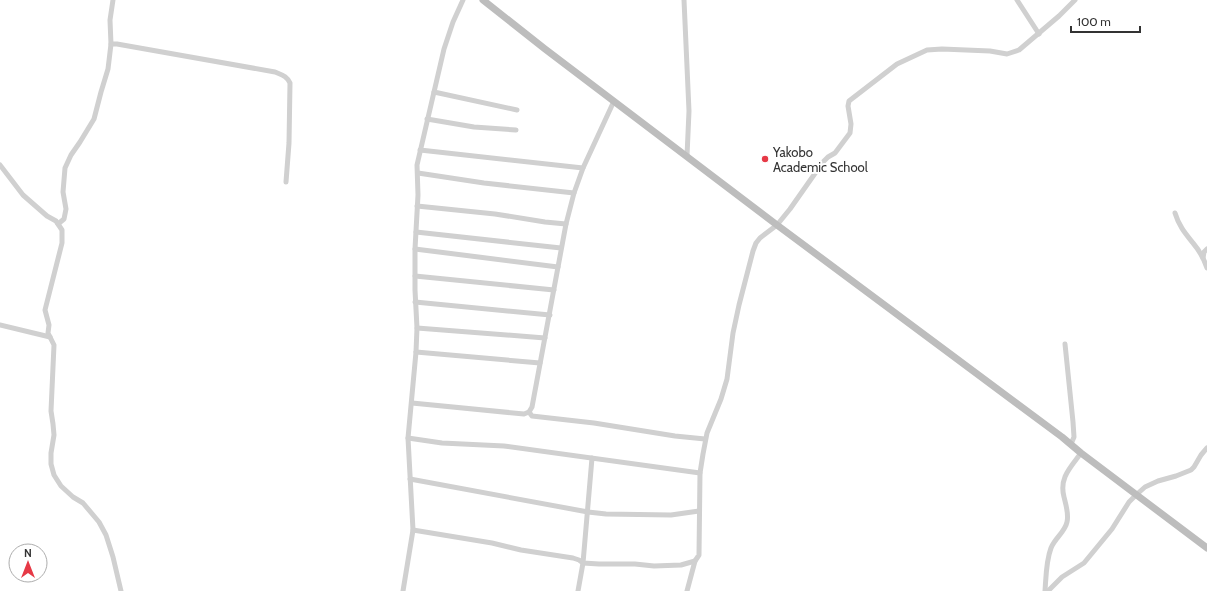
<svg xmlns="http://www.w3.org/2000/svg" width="1207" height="591" font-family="Cabin,sans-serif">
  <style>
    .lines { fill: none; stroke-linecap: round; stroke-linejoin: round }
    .street { stroke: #d0d0d0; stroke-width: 5 }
    .secondary { stroke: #bdbdbd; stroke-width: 7 }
    .poi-dot { fill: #e63946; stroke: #fff; stroke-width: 1.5 }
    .labels { text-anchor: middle; stroke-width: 4; stroke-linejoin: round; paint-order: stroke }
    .poi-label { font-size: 13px; fill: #333; stroke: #fff; text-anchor: start }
  </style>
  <rect width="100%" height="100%" fill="#fff"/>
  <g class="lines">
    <!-- street -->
    <g class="street">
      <polyline points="684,0 689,111 687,156"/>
      <polyline points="1017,0 1039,34"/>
      <path d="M111 44H117L275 72C282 75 287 76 290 83L289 143 286 182"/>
      <polyline points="434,92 517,110"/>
      <polyline points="427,119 474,127 516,130"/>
      <polyline points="420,150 583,168"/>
      <polyline points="0,165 23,195 47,216 56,221 62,230 62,243 45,310 49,325 48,333 54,345 51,411 53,424 54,435 51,453 51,464 54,475 61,486 73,497 83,503 99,522 106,535 113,557 121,591"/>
      <polyline points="418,173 484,183 574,193"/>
      <polyline points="417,206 495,214 545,222 566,224"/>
      <path d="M1175 213C1179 226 1185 233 1193 243 1199 250 1204 259 1207 268"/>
      <polyline points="58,224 64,219 66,209 63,192 65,168 71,155 80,142 94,119 101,92 108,69 111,44 110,20 113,0"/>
      <polyline points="416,232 561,248"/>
      <polyline points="415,249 558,267"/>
      <polyline points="1203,258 1204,252 1207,249"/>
      <polyline points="415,276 554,290"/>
      <polyline points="415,302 550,315"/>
      <polyline points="0,325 50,337"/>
      <polyline points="417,328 545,338"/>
      <polyline points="1065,344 1073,422 1074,437 1071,444"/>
      <polyline points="416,352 540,363"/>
      <polyline points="412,403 524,414 529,412 532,407 566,224 574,193 583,168 614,101"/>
      <polyline points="529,412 532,416 594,423 675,436 705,439"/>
      <polyline points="408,438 442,443 504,446 700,473"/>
      <polyline points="410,479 588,512 606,514 671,515 699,511"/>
      <polyline points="413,530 492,543 521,550 573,558 579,560 583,563 599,564 635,564 654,566 681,565 695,561"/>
      <polyline points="403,591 413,530 408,438 416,352 417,328 415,290 415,249 418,195 417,165 444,49 453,22 463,0"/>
      <polyline points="578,591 583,563 592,458"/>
      <polyline points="687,591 695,561 699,555 700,473 703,454 707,433 721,399 727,379 733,333 739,305 753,251 756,243 760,238 777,225 790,209 823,162 828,157 835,153 850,133 851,124 848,106 849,101 897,64 927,50 942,49 990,51 1007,54 1019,50 1059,16 1075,0"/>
      <path d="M1045 591C1046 577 1046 561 1051 548 1055 538 1065 532 1067 522 1069 514 1066 505 1064 497 1059 478 1070 468 1081 453"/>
      <polyline points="1048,591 1062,577 1084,563 1112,529 1129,502 1136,495 1145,487 1158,481 1176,476 1191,470 1194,467 1201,455 1207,448"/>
    </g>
    <!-- secondary -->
    <polyline class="secondary" points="483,0 545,49 777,225 1062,437 1081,453 1207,548"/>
  </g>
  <!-- markers -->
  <circle class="poi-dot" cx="765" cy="159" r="4"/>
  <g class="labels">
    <!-- poi labels -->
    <g class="poi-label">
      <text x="773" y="157">Yakobo<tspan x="773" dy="15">Academic School</tspan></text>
    </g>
  </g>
  <!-- north arrow -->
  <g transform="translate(28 563)"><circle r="19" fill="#ffffff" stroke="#adadad"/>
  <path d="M0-3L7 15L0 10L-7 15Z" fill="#e63946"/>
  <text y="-6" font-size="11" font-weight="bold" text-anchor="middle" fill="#333333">N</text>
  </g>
  <!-- scale -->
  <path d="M1071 26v6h69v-6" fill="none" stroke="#333333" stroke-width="2"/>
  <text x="1077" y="26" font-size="12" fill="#333333" stroke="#ffffff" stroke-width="3" paint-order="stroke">100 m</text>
</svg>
